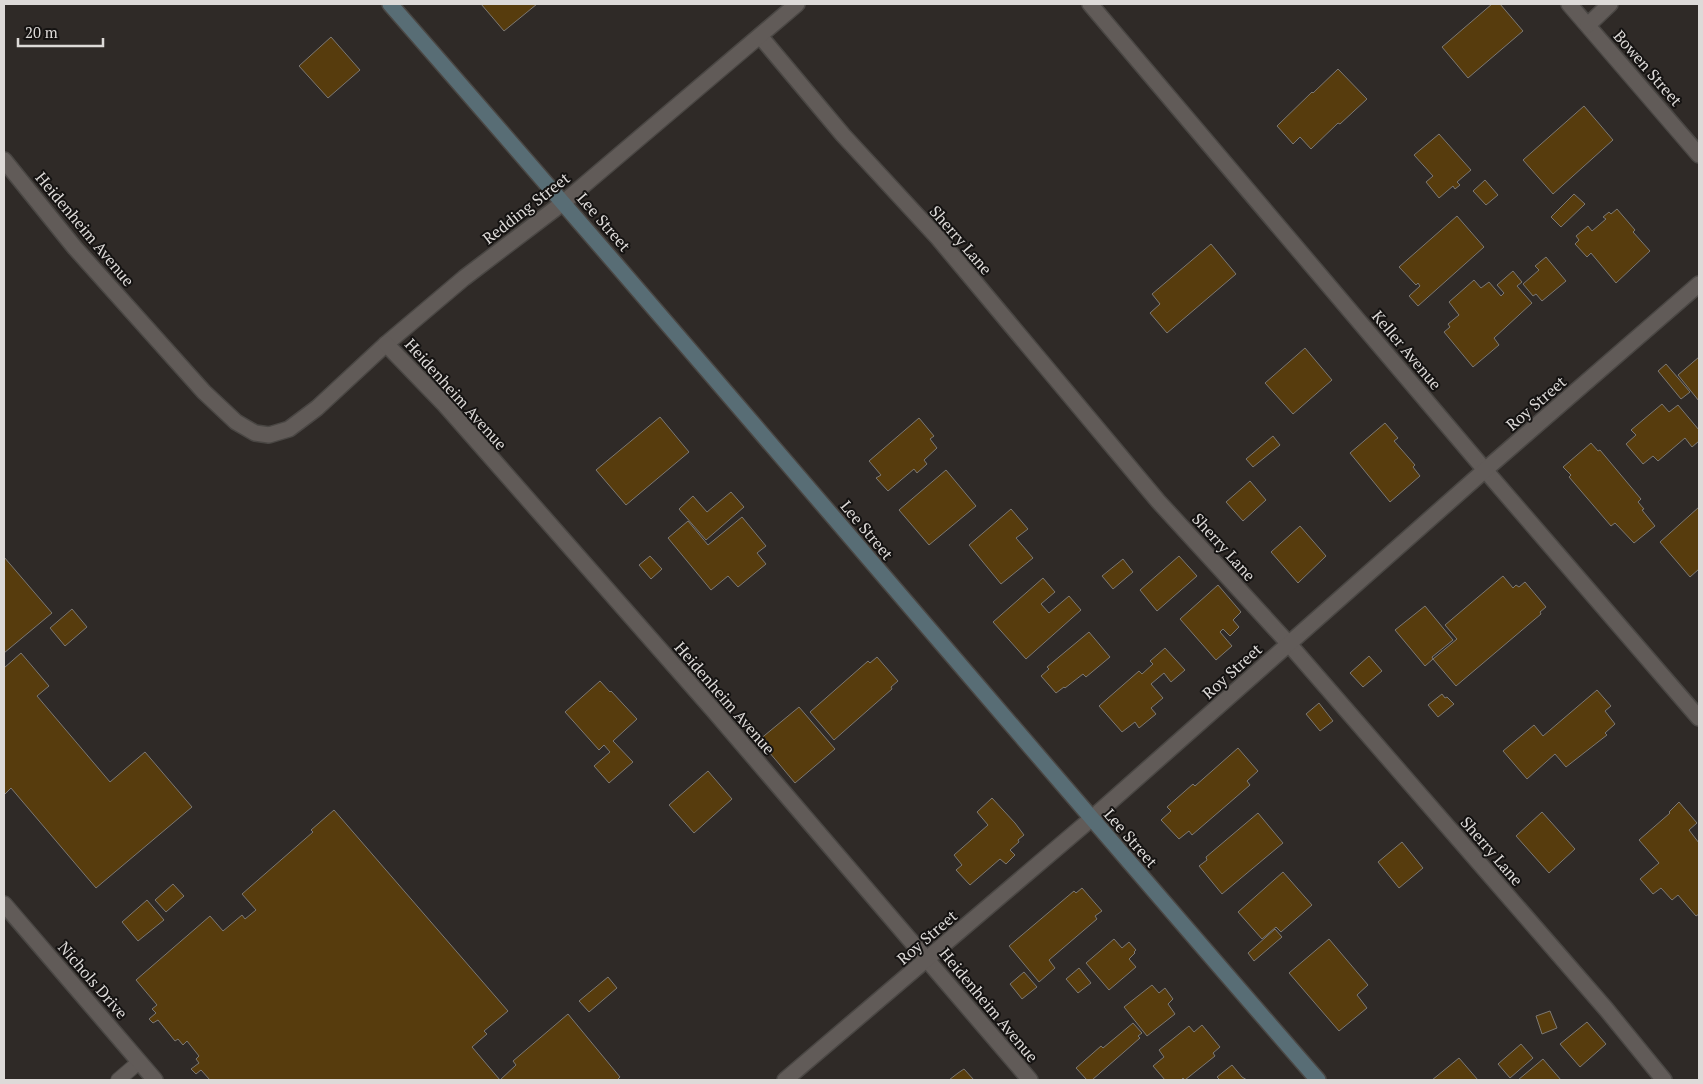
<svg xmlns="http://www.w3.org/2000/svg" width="1703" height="1084" font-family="'PT Serif',serif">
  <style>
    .building { fill: #573c0d; stroke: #7c7873 }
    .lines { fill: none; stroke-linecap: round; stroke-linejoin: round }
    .lane-casing { stroke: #4a4744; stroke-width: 16 }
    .street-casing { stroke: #4a4744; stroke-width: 18 }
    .secondary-casing { stroke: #4a4744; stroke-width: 18 }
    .lane { stroke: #615b58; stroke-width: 14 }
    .street { stroke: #615b58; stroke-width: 15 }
    .secondary { stroke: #586d75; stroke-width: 15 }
    .labels { text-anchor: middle; stroke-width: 4; stroke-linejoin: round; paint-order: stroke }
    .street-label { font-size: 16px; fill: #dddad8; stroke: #151312 }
  </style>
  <rect width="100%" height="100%" fill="#2f2a27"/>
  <!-- building -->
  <g class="building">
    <polygon points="481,4 537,4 504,31"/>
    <polygon points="1492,4 1500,4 1523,31 1468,78 1442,47"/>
    <polygon points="331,37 360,70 328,98 299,66"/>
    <polygon points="1338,69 1367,99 1340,124 1338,123 1311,149 1300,137 1293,144 1277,126 1312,92 1313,93"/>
    <polygon points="1584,106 1613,140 1553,194 1523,160"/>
    <polygon points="1439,134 1471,170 1457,182 1460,185 1455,189 1453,186 1439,198 1426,182 1433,176 1414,155"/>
    <polygon points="1485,180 1498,195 1486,205 1473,191"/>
    <polygon points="1574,194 1585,204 1561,227 1551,217"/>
    <polygon points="1617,209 1635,230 1633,232 1650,251 1616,283 1591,253 1587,257 1575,244 1579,240 1576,236 1588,226 1592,231 1606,219 1603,217 1609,212 1611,214"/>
    <polygon points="1457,216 1484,247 1418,306 1409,296 1420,286 1418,283 1416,285 1399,267"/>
    <polygon points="1211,244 1236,274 1167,333 1150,313 1160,304 1152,294"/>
    <polygon points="1546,257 1566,281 1542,301 1536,294 1533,296 1523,284 1539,270 1535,266"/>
    <polygon points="1513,271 1522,282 1517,286 1532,303 1494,338 1499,345 1473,367 1444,332 1450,327 1448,324 1459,315 1449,302 1474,280 1481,288 1489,282 1501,296 1504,293 1497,285"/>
    <polygon points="1305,348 1332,380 1293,414 1265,383"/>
    <polygon points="1699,357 1699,401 1678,375"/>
    <polygon points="1666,364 1690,392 1681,399 1658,371"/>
    <polygon points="1662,404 1669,412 1678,405 1699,430 1699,441 1692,447 1685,438 1658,461 1653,456 1643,464 1626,444 1636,435 1631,430"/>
    <polygon points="660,417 689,452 626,505 596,470"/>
    <polygon points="919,418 934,436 930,439 937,448 924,460 927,464 917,473 914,469 888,491 876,478 881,475 869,461"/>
    <polygon points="1385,423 1398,438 1394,441 1415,465 1413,467 1420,476 1390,502 1350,453"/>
    <polygon points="1273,436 1280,445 1253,467 1246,459"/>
    <polygon points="1591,443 1598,451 1600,450 1641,499 1638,502 1644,509 1642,510 1655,526 1634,543 1615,523 1611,526 1569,477 1571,475 1563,467"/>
    <polygon points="946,470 976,506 929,545 899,510"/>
    <polygon points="1250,481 1266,500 1243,521 1226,502"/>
    <polygon points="731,492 744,507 706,540 679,509 693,496 707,512"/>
    <polygon points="1699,507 1699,569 1690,577 1660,542"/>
    <polygon points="1011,509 1028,529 1016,538 1033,558 1001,584 969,545"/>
    <polygon points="742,517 766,546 757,553 766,564 738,587 728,576 711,590 668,538 688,521 708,545"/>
    <polygon points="1300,526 1326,556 1298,583 1271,552"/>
    <polygon points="650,556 662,569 651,579 639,565"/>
    <polygon points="1179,556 1197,576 1157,611 1140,590"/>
    <polygon points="4,557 52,613 4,653"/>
    <polygon points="1123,559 1133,572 1113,589 1102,576"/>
    <polygon points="1503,576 1513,588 1516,585 1519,587 1525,582 1546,607 1540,612 1541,614 1456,686 1433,659 1457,639 1445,625"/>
    <polygon points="1043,578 1055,592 1041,604 1049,613 1069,596 1081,610 1026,659 993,622"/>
    <polygon points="1218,585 1241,612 1233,620 1239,627 1230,636 1223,629 1220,632 1232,646 1216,660 1180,619"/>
    <polygon points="1425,606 1453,640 1432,657 1433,659 1425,666 1395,630"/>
    <polygon points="72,609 87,627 65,646 50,628"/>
    <polygon points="1089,632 1110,657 1086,677 1083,674 1065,688 1064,687 1056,693 1041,676 1049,669 1047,667"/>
    <polygon points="1165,648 1185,670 1171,682 1164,673 1151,684 1163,698 1151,708 1156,714 1139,728 1135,722 1122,732 1099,706 1139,671 1142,674 1153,664 1150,661"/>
    <polygon points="21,653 49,686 37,696 110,782 145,752 192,807 96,888 11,788 5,794 4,793 4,668"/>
    <polygon points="1369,656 1382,671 1363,687 1350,673"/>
    <polygon points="877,657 898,681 891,687 892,689 834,740 810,712 868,661 870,663"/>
    <polygon points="600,681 610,692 611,691 637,719 613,741 633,762 609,783 594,766 610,752 604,745 599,750 565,712"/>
    <polygon points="1597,690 1611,706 1605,711 1615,724 1605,733 1607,735 1566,767 1555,754 1527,779 1503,751 1534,725 1543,736"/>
    <polygon points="1442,694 1445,698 1447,697 1454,704 1438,717 1428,705"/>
    <polygon points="1319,703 1333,721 1320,731 1306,714"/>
    <polygon points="799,707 835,749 795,783 759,740"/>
    <polygon points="1238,748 1258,771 1247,781 1250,785 1192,835 1189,831 1179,839 1161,820 1171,811 1167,807 1193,784 1195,786"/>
    <polygon points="708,771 732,799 694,833 669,805"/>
    <polygon points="992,798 1015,823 1024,835 1018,840 1019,842 1010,850 1015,855 1006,864 1000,859 970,885 956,870 962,865 954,855 988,825 977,812"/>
    <polygon points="1679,802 1697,823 1689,830 1699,843 1699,914 1696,916 1678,895 1672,900 1661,888 1653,894 1640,879 1659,863 1639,840 1670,813 1669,812"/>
    <polygon points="334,810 508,1011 484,1031 487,1034 472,1047 500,1080 516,1065 513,1061 568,1014 620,1077 617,1080 210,1080 201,1070 196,1074 191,1069 199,1063 196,1059 199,1056 187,1041 183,1045 178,1039 175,1041 158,1020 153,1023 149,1019 156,1013 152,1009 157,1005 136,980 210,916 223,931 242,915 245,919 256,910 242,894 313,832 311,830"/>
    <polygon points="1542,812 1575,849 1549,873 1516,836"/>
    <polygon points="1258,813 1283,843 1222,894 1199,866 1207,860 1206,857"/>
    <polygon points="1402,842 1423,868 1399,888 1378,862"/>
    <polygon points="1283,872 1312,905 1281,932 1276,927 1262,939 1238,912"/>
    <polygon points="173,884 184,896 166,912 155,900"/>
    <polygon points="1082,888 1102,911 1095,916 1097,919 1049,960 1055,968 1039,982 1009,946 1074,891 1076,893"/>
    <polygon points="147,900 164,920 138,941 122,922"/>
    <polygon points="1275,929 1282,937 1254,961 1248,953"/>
    <polygon points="1114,939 1122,948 1129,942 1136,950 1134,952 1135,953 1129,959 1136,967 1109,990 1086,963"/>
    <polygon points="1329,939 1368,985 1357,995 1367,1008 1339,1031 1289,973"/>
    <polygon points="1079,968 1091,983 1078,993 1066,979"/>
    <polygon points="1024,972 1037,987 1022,999 1010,984"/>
    <polygon points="608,977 617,988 589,1012 579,1001"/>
    <polygon points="1152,985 1159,993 1165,988 1173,999 1168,1004 1175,1014 1147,1036 1124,1007"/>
    <polygon points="1550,1011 1557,1028 1542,1034 1536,1016"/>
    <polygon points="1587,1022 1606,1044 1580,1067 1560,1044"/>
    <polygon points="1133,1023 1142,1033 1138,1036 1140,1038 1092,1080 1087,1080 1076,1068 1101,1046 1103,1048"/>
    <polygon points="1202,1025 1220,1047 1213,1053 1215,1056 1185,1080 1183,1078 1181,1080 1165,1080 1153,1066 1164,1057 1159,1050 1189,1026 1194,1032"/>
    <polygon points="1521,1044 1533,1058 1510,1078 1498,1064"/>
    <polygon points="1459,1058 1478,1080 1432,1080"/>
    <polygon points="1543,1059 1561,1080 1518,1080"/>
    <polygon points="1232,1065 1242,1077 1247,1080 1220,1080 1217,1077"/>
    <polygon points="964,1069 974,1080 949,1080 958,1073"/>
  </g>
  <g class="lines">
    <!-- lane casing -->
    <g class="lane-casing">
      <polyline id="lane" points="118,1080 139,1062"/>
    </g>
    <!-- street casing -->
    <g class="street-casing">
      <g id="street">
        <polyline points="1090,4 1485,470 1699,718"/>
        <polyline points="1569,4 1699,155"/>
        <polyline points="1588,25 1610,4"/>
        <polyline points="760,36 843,135 938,238 1158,501 1289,644 1606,1009 1664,1080"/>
        <polyline points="4,160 75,248 204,392 236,422 255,433 269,435 289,429 317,408 386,344 464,278 564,202 797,4"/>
        <polyline points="386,344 445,405 714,711 1030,1080"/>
        <polyline points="4,904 155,1080"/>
        <polyline points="785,1080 1091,819 1485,470 1699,284"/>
      </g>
    </g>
    <!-- secondary casing -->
    <g class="secondary-casing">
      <path id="secondary" d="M390 4C702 360 1007 723 1318 1080"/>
    </g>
    <!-- lane -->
    <use href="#lane" class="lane"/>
    <!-- street -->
    <use href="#street" class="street"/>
    <!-- secondary -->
    <use href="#secondary" class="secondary"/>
  </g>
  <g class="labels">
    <!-- street labels -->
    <g class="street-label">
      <text transform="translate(1648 68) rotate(49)" y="6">Bowen Street</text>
      <text transform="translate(526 208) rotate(-38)" y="6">Redding Street</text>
      <text transform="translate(604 222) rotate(49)" y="6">Lee Street</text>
      <text transform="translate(85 229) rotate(50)" y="6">Heidenheim Avenue</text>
      <text transform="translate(961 240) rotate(49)" y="6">Sherry Lane</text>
      <text transform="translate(1407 350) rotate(50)" y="6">Keller Avenue</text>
      <text transform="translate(456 394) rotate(48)" y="6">Heidenheim Avenue</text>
      <text transform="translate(1536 403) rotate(-41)" y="6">Roy Street</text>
      <text transform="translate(867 530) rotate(50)" y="6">Lee Street</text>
      <text transform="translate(1224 547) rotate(48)" y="6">Sherry Lane</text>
      <text transform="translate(1232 671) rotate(-42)" y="6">Roy Street</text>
      <text transform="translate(725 698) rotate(49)" y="6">Heidenheim Avenue</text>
      <text transform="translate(1131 838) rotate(49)" y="6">Lee Street</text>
      <text transform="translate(1492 851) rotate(49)" y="6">Sherry Lane</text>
      <text transform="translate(927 937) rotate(-41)" y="6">Roy Street</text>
      <text transform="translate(93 980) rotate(49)" y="6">Nichols Drive</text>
      <text transform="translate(989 1005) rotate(50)" y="6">Heidenheim Avenue</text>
    </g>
  </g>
  <!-- border -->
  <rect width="1703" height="1084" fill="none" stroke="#dddad8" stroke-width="10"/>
  <!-- scale -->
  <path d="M18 38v8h85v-8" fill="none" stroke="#dddad8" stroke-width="2.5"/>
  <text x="25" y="38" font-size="15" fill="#dddad8" stroke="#151312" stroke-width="4" paint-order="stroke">20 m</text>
</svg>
